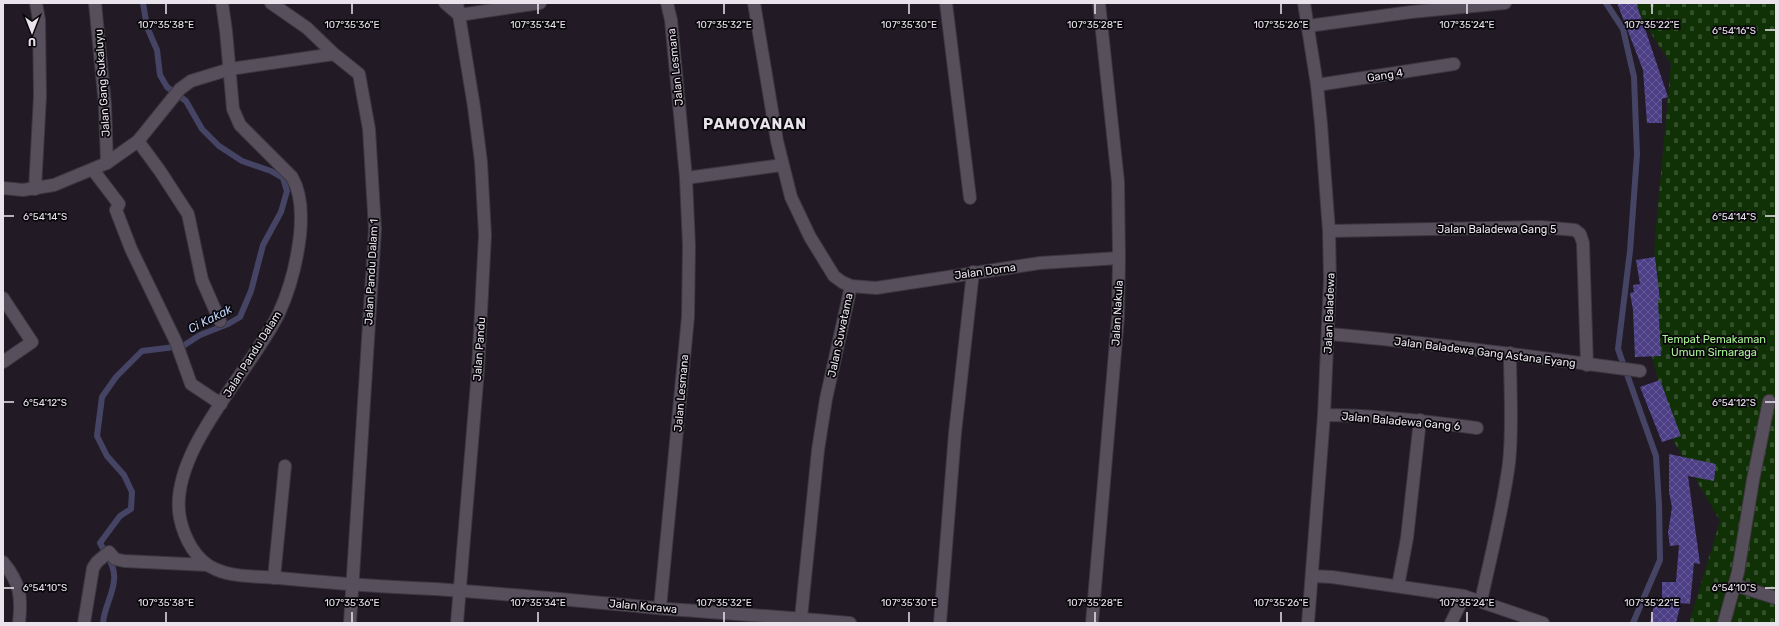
<svg xmlns="http://www.w3.org/2000/svg" width="1779" height="626" font-family="Rubik,sans-serif">
  <style>
    .cemetery { fill: url(#cemetery-stones) }
    .lines { fill: none; stroke-linecap: round; stroke-linejoin: round }
    .stream { stroke: #464464; stroke-width: 6 }
    .building { fill: url(#building-cross-hatch) }
    .minor-casing { stroke: #3c3740; stroke-width: 14 }
    .minor { stroke: #574f5c; stroke-width: 12 }
    .ticks { fill: none; stroke: #e9e4ec; stroke-width: 1.5 }
    .labels { text-anchor: middle; stroke-width: 3.5; stroke-linejoin: round; paint-order: stroke }
    .street-label { font-size: 11px; fill: #e9e4ec; stroke: #0a070c }
    .park-label { font-size: 11px; fill: #a7f193; stroke: #0a070c }
    .water-label { font-size: 12px; font-style: italic; fill: #bbd1f6; stroke: #0a070c }
    .district-label { font-size: 15px; font-weight: bold; letter-spacing: 1px; fill: #e9e4ec; stroke: #0a070c }
    .ticks-label { font-size: 10px; text-anchor: middle; fill: #e9e4ec; stroke: #0a070c; stroke-width: 3.5; stroke-linejoin: round; paint-order: stroke }
  </style>
  <defs>
    <pattern id="cemetery-stones" width="16" height="16" patternUnits="userSpaceOnUse"><rect width="16" height="16" fill="#103005"/><path d="M2 7V4a2 2 0 0 1 4 0v3zM10 15v-3a2 2 0 0 1 4 0v3z" fill="#334e2a"/></pattern>
    <pattern id="building-cross-hatch" width="8" height="8" patternUnits="userSpaceOnUse"><rect width="8" height="8" fill="#4c3f86"/><path d="M0 0l8 8M0 8l8-8" fill="none" stroke="#665b97"/></pattern>
  </defs>
  <rect width="100%" height="100%" fill="#221b26"/>
  <!-- cemetery -->
  <polygon class="cemetery" points="1631,3 1776,3 1776,623 1689,623 1720,521 1673,440 1651,352 1655,237 1671,64"/>
  <g class="lines">
    <!-- stream -->
    <g class="stream">
      <polyline points="1606,3 1623,29 1634,77 1637,154 1630,251 1618,349 1656,456 1659,505 1660,560 1633,623"/>
      <path d="M103 623C104 608 113 595 114 580 116 567 106 554 100 543L120 516 131 509 132 492 124 475 107 456 97 436 102 397 116 377 142 351 183 346 200 335 228 324 240 317 251 291 263 245 281 212 287 191 283 178 271 171 242 161 219 146 202 129 186 101 167 87 160 75 157 50 147 27 143 3"/>
    </g>
  </g>
  <!-- building -->
  <g class="building">
    <polygon points="1617,3 1636,3 1643,23 1668,97 1662,99 1662,123 1647,123 1643,70"/>
    <polygon points="1655,257 1660,300 1658,300 1661,356 1635,357 1633,310 1630,293 1634,292 1633,285 1640,284 1636,260"/>
    <polygon points="1660,380 1681,436 1662,442 1640,387"/>
    <polygon points="1669,454 1716,464 1714,481 1688,476 1700,564 1694,563 1690,604 1681,603 1676,623 1650,623 1655,601 1662,602 1662,582 1676,582 1679,545 1670,546 1668,533 1672,507 1669,492"/>
  </g>
  <g class="lines">
    <!-- minor casing -->
    <g class="minor-casing">
      <g id="minor">
        <polyline points="95,3 105,105 107,163"/>
        <path d="M222 3 226 31 233 109 240 125 292 177C302 194 302 215 300 235 297 261 290 289 279 313 252 370 167 453 180 518 184 538 196 561 215 569 235 578 259 576 279 578 331 583 383 587 436 589 509 594 583 601 656 608 721 613 786 617 850 623"/>
        <polyline points="271,3 307,28 334,54 359,74 369,129 375,229 350,623"/>
        <polyline points="445,3 459,15"/>
        <polyline points="754,3 777,141 791,197 810,237 834,276 842,282 851,286 876,288 1040,263 1119,258"/>
        <polyline points="946,3 970,198"/>
        <polyline points="1304,3 1317,85 1321,124 1329,231 1330,280 1324,415 1308,623"/>
        <polyline points="459,15 540,3"/>
        <polyline points="1308,26 1411,12 1505,3"/>
        <polyline points="1317,85 1454,64"/>
        <polyline points="138,141 160,171 188,214 202,280 220,321"/>
        <polyline points="93,170 119,204 116,210 131,249 176,342 191,384 221,404"/>
        <polyline points="686,178 782,165"/>
        <polyline points="3,188 23,190 54,185 107,163 138,141 180,89 191,81 230,69 334,54"/>
        <polyline points="35,189 40,96 39,20 36,3"/>
        <polyline points="1329,231 1541,227 1575,230 1580,234 1583,243 1587,365"/>
        <polyline points="3,298 32,342 3,362"/>
        <path d="M1329 334C1433 343 1536 357 1640 371"/>
        <path d="M1324 415C1375 415 1426 421 1477 428"/>
        <path d="M3 562C20 583 22 596 19 623"/>
        <polyline points="1312,576 1332,577 1464,596 1543,623"/>
        <polyline points="274,578 285,466"/>
        <polyline points="1735,585 1776,598"/>
        <polyline points="1398,586 1407,538 1420,420"/>
        <path d="M1481 601C1491 555 1503 509 1509 463 1513 427 1510 389 1510 353"/>
        <polyline points="660,608 688,317 689,246 686,178 671,20 667,3"/>
        <polyline points="801,618 818,450 826,399 851,286"/>
        <polyline points="84,623 93,568 97,562 109,552 115,559 124,561 207,565"/>
        <polyline points="457,623 478,370 485,235 481,162 474,107 457,3"/>
        <polyline points="940,623 955,433 973,272"/>
        <polyline points="1092,623 1118,317 1119,258 1118,182 1099,3"/>
        <polyline points="1451,623 1464,596"/>
        <polyline points="1724,623 1738,572 1753,480 1769,401"/>
      </g>
    </g>
    <!-- minor -->
    <use href="#minor" class="minor"/>
  </g>
  <!-- ticks -->
  <path class="ticks" d="M166 4V14M352 4V14M538 4V14M724 4V14M909 4V14M1095 4V14M1281 4V14M1467 4V14M1652 4V14M1765 30H1775M4 216H14M1765 216H1775M4 402H14M1765 402H1775M4 588H14M1765 588H1775M166 612V622M352 612V622M538 612V622M724 612V622M909 612V622M1095 612V622M1281 612V622M1467 612V622M1652 612V622"/>
  <g class="labels">
    <!-- street labels -->
    <g class="street-label">
      <text transform="translate(675 67) rotate(-96)" y="4">Jalan Lesmana</text>
      <text transform="translate(1385 75) rotate(-9)" y="4">Gang 4</text>
      <text transform="translate(102 83) rotate(-94)" y="4">Jalan Gang Sukaluyu</text>
      <text x="1497" y="233">Jalan Baladewa Gang 5</text>
      <text transform="translate(985 271) rotate(-8)" y="4">Jalan Dorna</text>
      <text transform="translate(371 272) rotate(-87)" y="4">Jalan Pandu Dalam 1</text>
      <text transform="translate(1117 313) rotate(-87)" y="4">Jalan Nakula</text>
      <text transform="translate(1329 313) rotate(-88)" y="4">Jalan Baladewa</text>
      <text transform="translate(840 335) rotate(-78)" y="4">Jalan Suwatama</text>
      <text transform="translate(479 349) rotate(-86)" y="4">Jalan Pandu</text>
      <text transform="translate(1485 352) rotate(7)" y="4">Jalan Baladewa Gang Astana Eyang</text>
      <text transform="translate(252 354) rotate(-58)" y="4">Jalan Pandu Dalam</text>
      <text transform="translate(681 393) rotate(-85)" y="4">Jalan Lesmana</text>
      <text transform="translate(1401 421) rotate(5)" y="4">Jalan Baladewa Gang 6</text>
      <text transform="translate(643 606) rotate(5)" y="4">Jalan Korawa</text>
    </g>
    <!-- park labels -->
    <g class="park-label">
      <text x="1714" y="343">Tempat Pemakaman<tspan x="1714" dy="13">Umum Sirnaraga</tspan></text>
    </g>
    <!-- water labels -->
    <g class="water-label">
      <text transform="translate(210 319) rotate(-27)" y="4">Ci Kakak</text>
    </g>
    <!-- district labels -->
    <g class="district-label">
      <text x="755" y="129">PAMOYANAN</text>
    </g>
  </g>
  <g class="ticks-label">
    <text x="166" y="28">107°35'38"E</text>
    <text x="352" y="28">107°35'36"E</text>
    <text x="538" y="28">107°35'34"E</text>
    <text x="724" y="28">107°35'32"E</text>
    <text x="909" y="28">107°35'30"E</text>
    <text x="1095" y="28">107°35'28"E</text>
    <text x="1281" y="28">107°35'26"E</text>
    <text x="1467" y="28">107°35'24"E</text>
    <text x="1652" y="28">107°35'22"E</text>
    <text x="1734" y="34">6°54'16"S</text>
    <text x="1734" y="220">6°54'14"S</text>
    <text x="45" y="220">6°54'14"S</text>
    <text x="1734" y="406">6°54'12"S</text>
    <text x="45" y="406">6°54'12"S</text>
    <text x="1734" y="591">6°54'10"S</text>
    <text x="45" y="591">6°54'10"S</text>
    <text x="166" y="606">107°35'38"E</text>
    <text x="352" y="606">107°35'36"E</text>
    <text x="538" y="606">107°35'34"E</text>
    <text x="724" y="606">107°35'32"E</text>
    <text x="909" y="606">107°35'30"E</text>
    <text x="1095" y="606">107°35'28"E</text>
    <text x="1281" y="606">107°35'26"E</text>
    <text x="1467" y="606">107°35'24"E</text>
    <text x="1652" y="606">107°35'22"E</text>
  </g>
  <!-- border -->
  <rect width="1779" height="626" fill="none" stroke="#e9e4ec" stroke-width="8"/>
  <!-- north arrow -->
  <g transform="translate(32 32) rotate(180)" stroke="#0a070c" stroke-width="3" paint-order="stroke">
  <path d="M0-3L7 15L0 10L-7 15Z" fill="#e9e4ec"/>
  <text y="-6" font-size="11" font-weight="bold" text-anchor="middle" fill="#e9e4ec">U</text>
  </g>
</svg>
